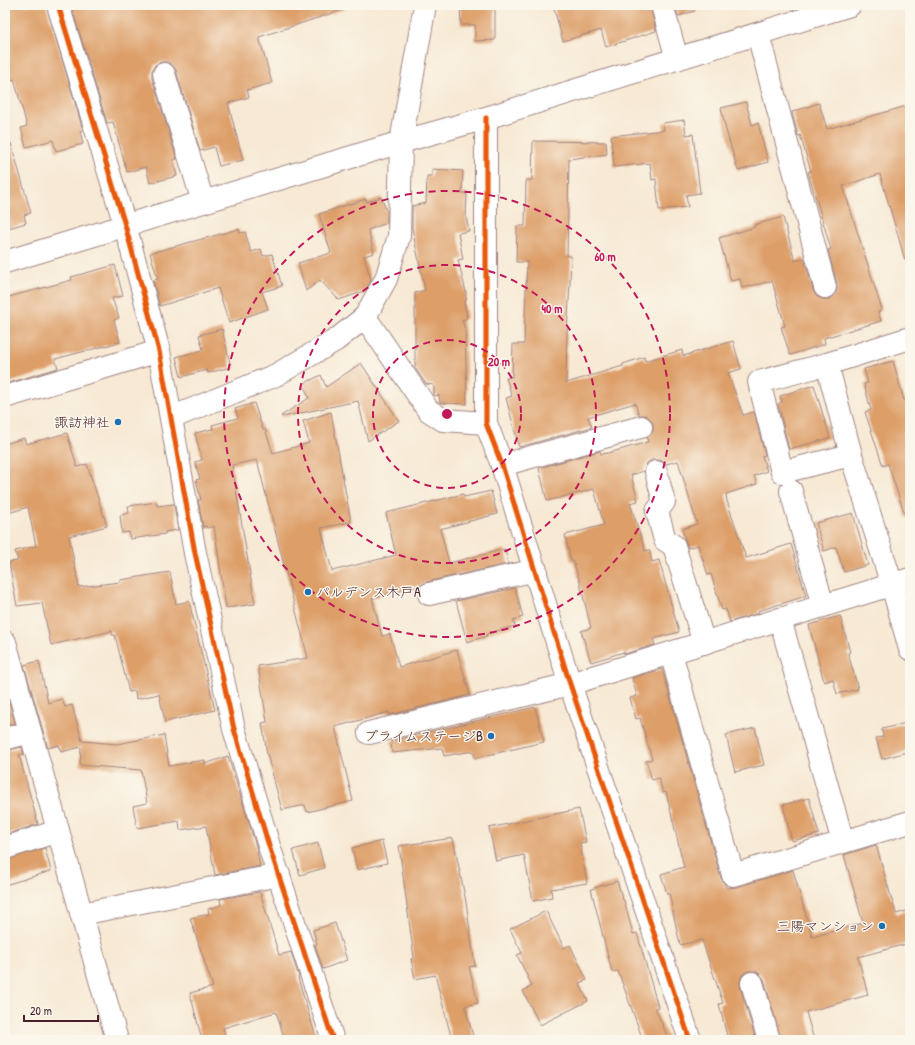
<svg xmlns="http://www.w3.org/2000/svg" width="915" height="1045" font-family="'Patrick Hand','Klee One',sans-serif">
  <style>
    .building { fill: #dd9e68 }
    .lines { fill: none; stroke-linecap: round; stroke-linejoin: round }
    .minor-casing { stroke: #a08480; stroke-width: 24 }
    .minor { stroke: #fff; stroke-width: 22 }
    .cycleway-casing { stroke: #fbf7ec; stroke-width: 8 }
    .cycleway { stroke: #e8590c; stroke-width: 5 }
    .ring { fill: none; stroke: #c2185b; stroke-width: 2; stroke-dasharray: 7 5 }
    .poi-dot { fill: #1f6fb2; stroke: #fbf7ec; stroke-width: 1.5 }
    .labels { text-anchor: middle; stroke-width: 3; stroke-linejoin: round; paint-order: stroke }
    .poi-label { font-size: 14px; fill: #4a1f2b; stroke: #fbf7ec; text-anchor: end }
    .centre { fill: #c2185b; stroke: #fbf7ec; stroke-width: 2 }
    .ring-label { font-size: 12px; text-anchor: middle; font-weight: bold; fill: #c2185b; stroke: #fbf7ec; stroke-width: 3; stroke-linejoin: round; paint-order: stroke }
  </style>
  <rect width="100%" height="100%" fill="#fbf7ec"/>
  <filter id="ink" filterUnits="userSpaceOnUse"><feTurbulence type="fractalNoise" baseFrequency=".025" numOctaves="2"/><feDisplacementMap in="SourceGraphic" scale="8" xChannelSelector="R" yChannelSelector="G"/><feConvolveMatrix kernelMatrix="1 2 1 2 8 2 1 2 1" color-interpolation-filters="sRGB"/></filter>
  <filter id="wash" filterUnits="userSpaceOnUse"><feTurbulence type="fractalNoise" baseFrequency=".012" numOctaves="4" result="noise"/><feDisplacementMap in="SourceGraphic" scale="16" xChannelSelector="R" yChannelSelector="G"/><feGaussianBlur stdDeviation="0.9" result="paint"/><feColorMatrix in="noise" values="0 0 0 0 0 0 0 0 0 0 0 0 0 0 0 0 0 1.4 0 .05"/><feComposite in="paint" operator="in"/></filter>
  <g filter="url(#wash)">
    <rect width="100%" height="100%" fill="#f7e9d4"/>
    <g id="blocks">
      <!-- building -->
      <g class="building">
        <polygon points="5,5 46,5 83,130 80,131 83,144 56,151 53,140 26,147 21,128 27,126 14,79 5,82"/>
        <polygon points="71,5 344,5 345,9 259,37 272,83 247,90 249,97 228,103 243,160 219,166 214,147 200,151 176,70 172,65 167,62 161,62 155,65 152,71 152,78 177,159 173,160 177,176 150,183 146,167 127,172 113,122 107,123"/>
        <polygon points="460,5 495,5 495,40 475,41 475,25 461,25"/>
        <polygon points="553,5 650,5 656,31 606,47 601,30 563,41"/>
        <polygon points="675,5 694,5 695,11 678,16"/>
        <polygon points="746,102 752,125 758,123 768,162 738,171 726,130 721,108"/>
        <polygon points="819,103 827,129 910,105 910,259 905,260 880,174 843,186 882,310 878,312 881,321 824,338 825,344 790,355 781,327 785,326 772,281 742,288 740,279 731,281 719,238 755,227 754,225 783,217 795,261 804,258 813,290 816,296 822,299 829,299 834,296 837,290 837,284 828,250 831,249 808,172 811,171 800,135 798,136 792,112"/>
        <polygon points="684,120 686,135 693,134 700,193 686,195 688,207 659,210 656,179 652,180 650,163 614,167 611,136 664,130 663,123"/>
        <polygon points="533,141 606,142 607,154 569,159 567,256 571,256 570,284 567,333 566,383 623,366 623,364 644,357 645,361 682,350 683,356 733,341 741,369 728,373 743,415 754,412 765,455 762,456 767,471 754,476 757,484 726,494 727,501 746,558 791,544 806,596 758,611 759,613 730,622 726,609 722,610 711,574 708,575 698,545 688,548 686,542 682,529 697,524 678,461 666,464 660,460 652,460 647,463 644,471 631,475 638,501 630,503 645,551 649,550 652,562 659,560 679,632 653,639 655,645 624,654 624,652 591,662 581,631 591,628 579,579 573,561 571,561 565,535 604,525 594,489 547,501 539,468 600,451 601,454 608,453 648,442 647,438 650,435 653,431 653,424 649,418 645,415 639,415 635,403 588,417 592,427 519,447 506,398 512,396 506,378 512,377 513,344 524,344 527,262 516,262 517,226 525,226 526,180 532,180"/>
        <polygon points="11,143 31,213 24,215 26,223 5,229 5,144"/>
        <polygon points="432,169 463,171 462,193 467,193 466,217 469,231 458,233 463,259 458,260 466,292 466,301 464,302 467,318 462,320 465,329 467,404 440,403 439,395 434,396 434,385 426,384 415,368 415,293 425,290 412,228 412,206 426,203 427,176 432,176"/>
        <polygon points="381,197 387,212 387,223 368,230 374,253 364,256 371,280 365,291 339,300 320,280 306,291 298,263 331,253 319,214 366,199 367,202"/>
        <polygon points="239,229 240,233 245,232 251,252 261,249 263,256 272,254 282,286 262,292 268,309 229,323 218,288 160,306 153,280 158,279 150,253"/>
        <polygon points="115,265 123,296 112,298 119,318 114,320 120,342 55,359 58,368 5,384 5,298 72,280 71,277"/>
        <polygon points="222,329 231,367 208,373 207,370 181,377 176,357 203,350 199,335"/>
        <polygon points="893,361 904,400 907,399 910,409 910,518 906,518 888,464 883,466 865,412 871,410 864,384 868,383 864,369"/>
        <polygon points="361,363 399,421 368,441 358,401 282,417 281,416 309,398 303,384 321,375 326,387"/>
        <polygon points="814,385 830,438 789,449 778,404 782,402 780,396"/>
        <polygon points="254,403 263,430 265,429 273,453 309,443 303,421 331,412 351,522 321,528 332,571 396,555 386,513 463,494 464,497 491,491 497,514 440,529 449,563 505,549 508,564 426,582 420,586 372,598 382,636 390,634 399,667 457,650 470,695 389,715 389,712 335,727 353,801 307,812 305,805 282,810 267,754 262,723 267,722 258,666 308,658 257,460 232,465 255,604 226,608 214,526 207,528 206,526 203,527 198,500 201,500 196,480 200,479 195,462 202,460 195,433 213,429 212,425 238,418 235,409"/>
        <polygon points="67,433 77,467 87,464 107,526 69,536 79,587 120,582 120,580 170,572 176,604 189,601 215,710 165,722 159,694 136,699 135,691 129,692 115,635 112,635 112,631 51,645 42,603 17,606 9,562 18,561 15,551 36,546 28,507 5,514 5,444 24,438 26,444"/>
        <polygon points="157,502 157,506 174,504 178,530 165,532 165,534 130,539 129,532 122,533 120,515 129,513 128,506"/>
        <polygon points="853,513 868,565 844,572 836,547 824,551 816,523"/>
        <polygon points="515,588 523,617 513,620 515,626 486,634 487,636 467,642 456,601"/>
        <polygon points="840,616 850,652 848,653 858,689 837,694 833,679 824,682 809,625"/>
        <polygon points="39,661 48,703 62,699 65,707 72,705 82,741 117,744 164,735 169,766 205,760 205,764 228,756 256,846 260,866 215,875 206,826 180,830 179,821 137,828 133,806 147,803 141,770 80,765 81,747 61,752 59,745 48,748 24,665"/>
        <polygon points="662,669 715,857 721,878 727,888 737,887 793,870 812,937 863,923 844,855 876,845 896,914 910,910 910,943 858,957 868,995 806,1012 814,1040 781,1040 764,979 760,974 755,971 748,971 743,974 740,980 740,987 756,1040 728,1040 719,1004 723,1003 702,940 680,945 669,893 667,894 661,874 684,867 666,792 663,793 659,778 652,780 646,761 652,759 640,718 636,719 630,698 637,696 632,678"/>
        <polygon points="5,688 15,723 5,726"/>
        <polygon points="535,707 544,742 475,758 473,751 444,756 442,748 392,753 391,741"/>
        <polygon points="910,722 910,751 882,759 876,738 883,737 882,729"/>
        <polygon points="755,728 764,765 735,772 726,735"/>
        <polygon points="22,747 24,754 19,755 38,824 5,835 5,751"/>
        <polygon points="809,798 819,834 792,841 783,805"/>
        <polygon points="579,809 586,842 580,843 587,883 551,889 552,897 533,901 524,855 496,861 489,828"/>
        <polygon points="453,838 466,902 475,966 469,967 478,1003 465,1006 474,1040 452,1040 435,975 415,979 411,959 414,958 399,846"/>
        <polygon points="382,841 387,863 357,870 352,848"/>
        <polygon points="318,843 324,868 300,875 293,850"/>
        <polygon points="45,848 51,871 5,885 5,860"/>
        <polygon points="617,881 623,900 624,900 633,934 637,933 658,1007 655,1008 669,1040 643,1040 618,971 612,972 591,889"/>
        <polygon points="260,892 279,955 291,952 299,977 298,978 310,1018 317,1040 285,1040 276,1012 223,1028 226,1040 202,1040 190,993 213,987 190,918 209,914 208,909 221,905 220,899"/>
        <polygon points="546,911 564,948 570,945 587,980 579,983 588,1001 540,1025 523,991 532,986 517,955 522,953 510,929"/>
        <polygon points="335,923 347,960 323,969 315,945 317,944 313,930"/>
      </g>
    </g>
  </g>
  <g filter="url(#ink)">
    <use href="#blocks" fill-opacity="0" stroke="#a08480" stroke-width="1"/>
    <g class="lines">
      <!-- minor casing -->
      <g class="minor-casing">
        <g id="minor">
          <polyline points="58,5 125,225 159,351 195,553 234,729 269,846 333,1040"/>
          <polyline points="662,5 677,59"/>
          <polyline points="758,34 825,287"/>
          <polyline points="164,74 203,202"/>
          <polyline points="486,118 486,423 502,465 570,684 690,1040"/>
          <polyline points="5,262 401,142 486,118 850,5"/>
          <polyline points="365,317 428,410 443,420 486,423"/>
          <polyline points="827,364 851,455 892,585 910,649"/>
          <polyline points="5,397 159,351"/>
          <polyline points="171,418 276,375 336,340 365,317 386,279 399,236 401,142 425,5"/>
          <polyline points="851,455 782,472 759,382 827,364 910,338"/>
          <polyline points="502,465 641,427"/>
          <polyline points="656,472 664,502 657,511 665,540 674,546 704,643"/>
          <polyline points="791,491 823,606"/>
          <polyline points="429,594 536,570"/>
          <polyline points="780,619 843,842"/>
          <polyline points="5,642 117,1040"/>
          <polyline points="671,653 733,875 910,822"/>
          <polyline points="369,733 570,684 910,579"/>
          <polyline points="5,739 30,732"/>
          <polyline points="5,848 58,831"/>
          <polyline points="81,914 279,875"/>
          <polyline points="752,983 769,1040"/>
        </g>
      </g>
      <!-- minor -->
      <use href="#minor" class="minor"/>
      <!-- cycleway casing -->
      <g class="cycleway-casing">
        <g id="cycleway">
          <polyline points="58,5 125,225 159,351 195,553 234,729 269,846 333,1040"/>
          <polyline points="486,118 486,423 502,465 570,684 690,1040"/>
        </g>
      </g>
      <!-- cycleway -->
      <use href="#cycleway" class="cycleway"/>
    </g>
  </g>
  <!-- distance rings -->
  <g class="ring">
    <circle cx="447" cy="414" r="74"/>
    <circle cx="447" cy="414" r="149"/>
    <circle cx="447" cy="414" r="223"/>
  </g>
  <!-- markers -->
  <g class="poi-dot">
    <circle cx="118" cy="422" r="4"/>
    <circle cx="308" cy="592" r="4"/>
    <circle cx="491" cy="736" r="4"/>
    <circle cx="882" cy="926" r="4"/>
  </g>
  <g class="labels">
    <!-- poi labels -->
    <g class="poi-label">
      <text x="110" y="427">諏訪神社</text>
      <text x="316" y="597" text-anchor="start">パルデンス木戸A</text>
      <text x="483" y="741">プライムステージB</text>
      <text x="874" y="931">三陽マンション</text>
    </g>
  </g>
  <circle cx="447" cy="414" r="6" class="centre"/>
  <g class="ring-label">
    <text x="605" y="261">60 m</text>
    <text x="552" y="313">40 m</text>
    <text x="499" y="366">20 m</text>
  </g>
  <!-- margin -->
  <rect width="915" height="1045" fill="none" stroke="#fbf7ec" stroke-width="20"/>
  <!-- scale -->
  <path d="M24 1015v6h74v-6" fill="none" stroke="#4a1f2b" stroke-width="2"/>
  <text x="30" y="1015" font-size="12" fill="#4a1f2b" stroke="#fbf7ec" stroke-width="3" paint-order="stroke">20 m</text>
</svg>
